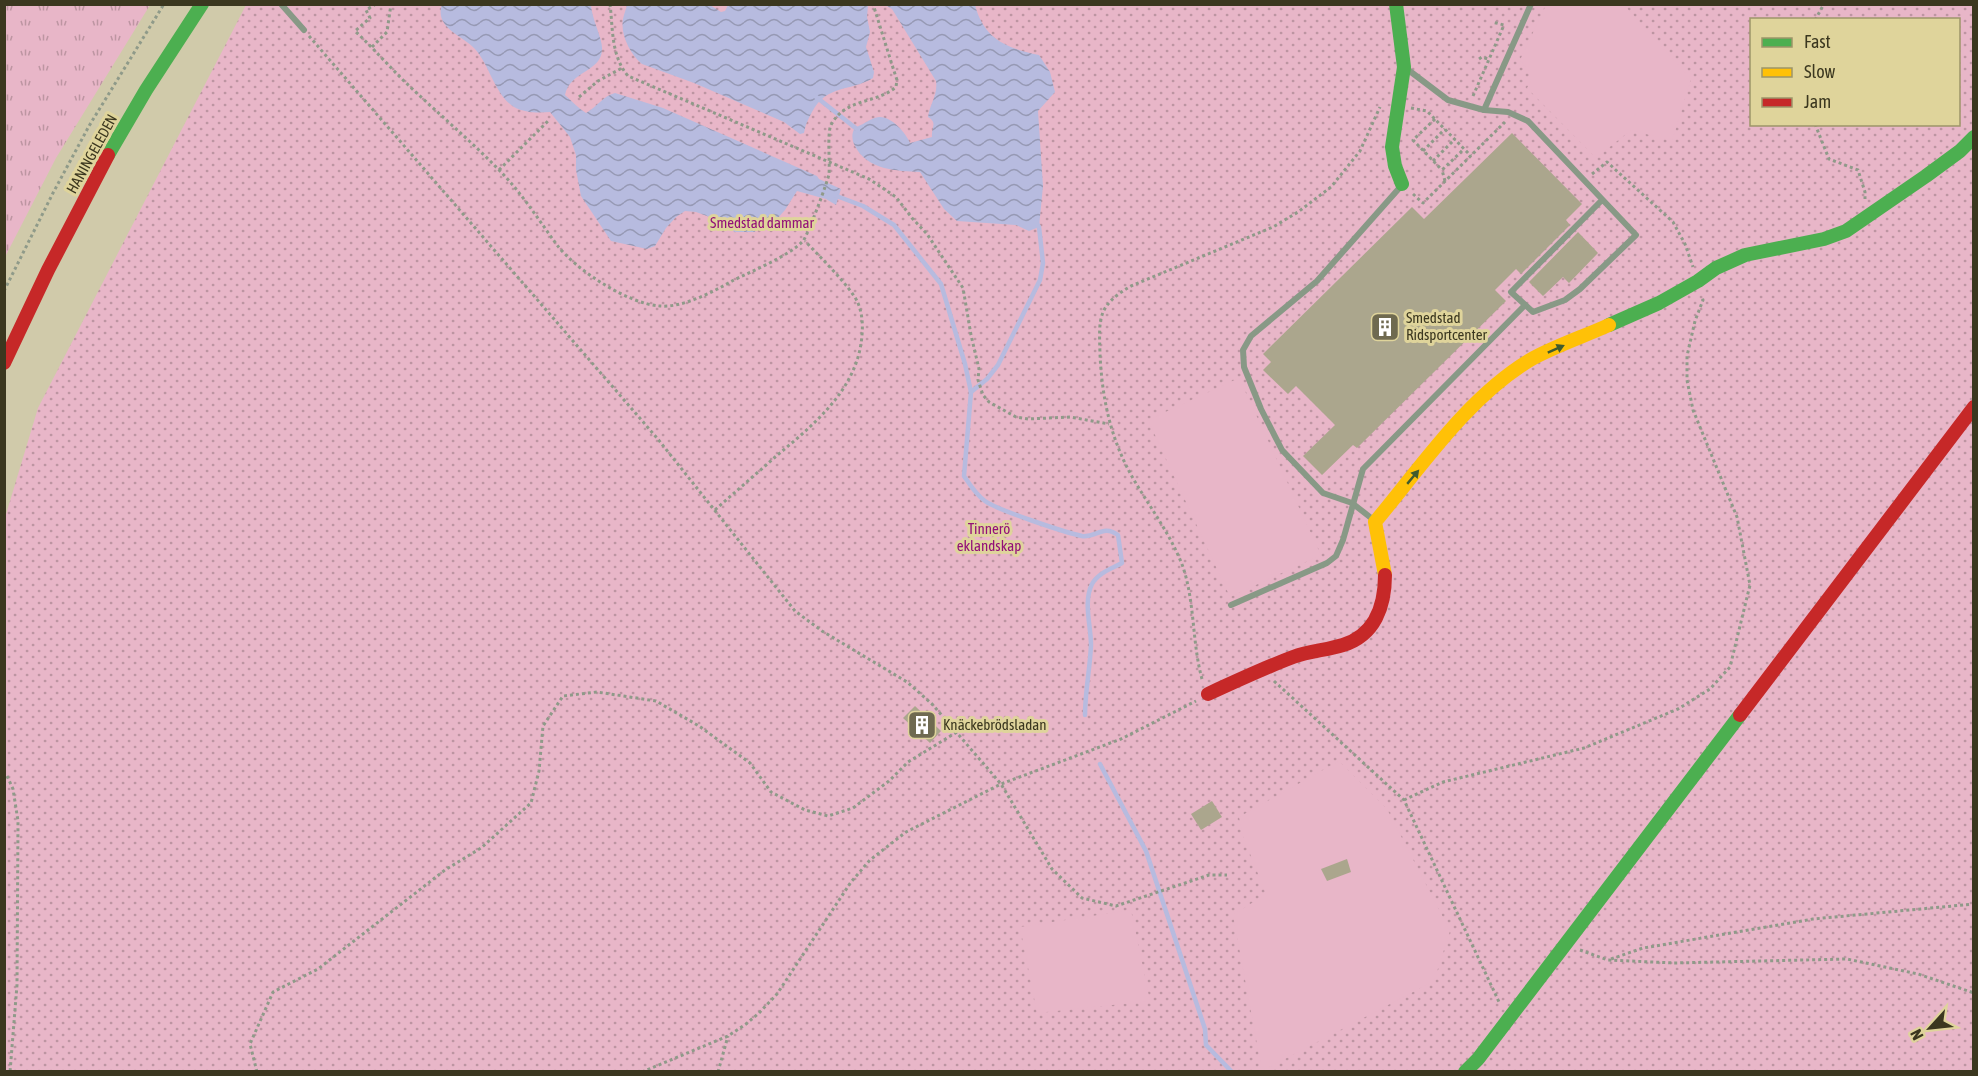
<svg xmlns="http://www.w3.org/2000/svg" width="1978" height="1076" font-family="'Asap Condensed',sans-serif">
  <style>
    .grass { fill: url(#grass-tufts) }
    .park { fill: url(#park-dots); fill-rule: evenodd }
    .garden { fill: #e8b6c8 }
    .water { fill: url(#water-waves) }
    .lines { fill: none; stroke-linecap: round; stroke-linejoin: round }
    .stream { stroke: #b7bbdf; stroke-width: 4.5 }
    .building { fill: #aba68d }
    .path { stroke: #8f9a89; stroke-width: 3; stroke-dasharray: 3 3; stroke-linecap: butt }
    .lane { stroke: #889986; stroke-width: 6 }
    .fast { stroke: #4caf50; stroke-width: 14 }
    .slow { stroke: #ffc107; stroke-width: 14 }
    .jam { stroke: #c62828; stroke-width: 14 }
    .oneway { fill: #405b2e }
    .labels { text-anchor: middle; stroke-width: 6; stroke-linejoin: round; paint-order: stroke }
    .street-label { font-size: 15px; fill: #3b371f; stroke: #dfd49b }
    .park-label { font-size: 15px; fill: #931078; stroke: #dfd49b }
    .poi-label { font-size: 15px; fill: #3b371f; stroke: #dfd49b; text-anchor: start }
  </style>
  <defs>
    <pattern id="grass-tufts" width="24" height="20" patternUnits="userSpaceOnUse" patternTransform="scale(1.5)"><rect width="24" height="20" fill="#e8b6c8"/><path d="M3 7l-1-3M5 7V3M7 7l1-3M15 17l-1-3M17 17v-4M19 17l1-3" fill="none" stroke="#bd95a2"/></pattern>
    <pattern id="park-dots" width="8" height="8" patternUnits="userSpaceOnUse" patternTransform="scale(1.5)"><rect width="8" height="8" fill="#e8b6c8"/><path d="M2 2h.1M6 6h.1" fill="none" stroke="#bd95a2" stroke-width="1.8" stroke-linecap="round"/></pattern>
    <pattern id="water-waves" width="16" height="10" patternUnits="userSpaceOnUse" patternTransform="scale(1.5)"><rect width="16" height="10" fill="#b7bbdf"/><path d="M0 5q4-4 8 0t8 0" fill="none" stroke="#9699b4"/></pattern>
  </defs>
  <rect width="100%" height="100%" fill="#d0caaa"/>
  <!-- grass -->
  <polygon class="grass" points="5,4 150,5 56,158 5,257"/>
  <!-- park -->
  <path class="park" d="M246 5H1973V1071H5L4 521 38 408ZM1752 20H1958V124H1752Z"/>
  <!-- garden -->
  <g class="garden">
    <polygon points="1546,5 1624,5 1691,79 1672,141 1631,130 1596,158 1527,88 1531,81 1529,72 1520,60"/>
    <polygon points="1239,378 1321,555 1230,597 1148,420"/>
    <polygon points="1339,761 1387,809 1450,931 1434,981 1262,1071 1233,915 1266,894 1243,836 1239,817"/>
    <polygon points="1131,910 1150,1001 1037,1013 1020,927"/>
  </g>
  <!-- water -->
  <g class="water">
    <path d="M442 4 591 5C592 20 603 39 602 50 601 72 570 71 565 95 572 101 578 108 586 113 597 107 603 96 615 93L663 108 817 176 819 179 841 189 836 205 826 199 797 191 785 210 777 219 754 232H735L729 229 723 222 696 212 685 211 676 217 666 228 655 246 647 249 611 241 581 196 576 170V155L570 137 550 112C538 113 525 113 514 107 495 95 490 66 475 49 462 35 434 28 442 4Z"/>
    <path d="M627 5H710L721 12 725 11 728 5H868L867 17 870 32 866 47 874 72 873 78C850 92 827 84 812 112 807 122 806 123 804 133L800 134 784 122 694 83 642 64C630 54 620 34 623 19 624 14 626 9 627 5Z"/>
    <path d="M885 5H975C984 39 1006 48 1039 55L1050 72 1055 92 1038 111 1043 186 1039 227 1029 231 1016 225 957 221 944 209 920 172C897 171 867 170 855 146 852 141 851 133 855 128 855 128 862 124 863 124 868 121 874 117 880 117 892 117 906 133 910 143L932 137C931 127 938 123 928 117 930 103 938 95 936 81L892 9Z"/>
  </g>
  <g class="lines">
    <!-- stream -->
    <g class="stream">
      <polyline points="815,96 858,130"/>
      <path d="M834 195 863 206 894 225 941 284 965 364 971 392 964 476C970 485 976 495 985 501 997 510 1067 533 1082 536 1096 538 1103 524 1118 535L1122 563C1111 569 1098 573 1092 584 1083 602 1091 626 1091 645 1090 669 1085 692 1085 715"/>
      <polyline points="971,392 987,379 998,365 1040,280 1043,263 1039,227 1036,222"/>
      <polyline points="1100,764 1146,851 1205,1029 1206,1045 1232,1072"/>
    </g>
  </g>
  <!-- building -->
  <g class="building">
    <polygon points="1512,133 1582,204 1566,220 1570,225 1521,274 1516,269 1495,290 1506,301 1357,448 1353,445 1322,475 1303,456 1335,425 1296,386 1288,394 1263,370 1271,362 1263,354 1412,207 1424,219"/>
    <polygon points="1578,232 1598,253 1569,283 1563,277 1543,296 1529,282"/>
    <polygon points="915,706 941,731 930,743 903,718"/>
    <polygon points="1212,801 1222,817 1201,830 1191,814"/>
    <polygon points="1347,859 1351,872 1327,881 1321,869"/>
  </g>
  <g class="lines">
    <!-- path -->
    <g class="path">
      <path d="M376 4 366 10 370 18 355 31C372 47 387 64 403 80 434 110 468 138 499 170 521 192 538 219 557 245 576 270 628 304 660 306 682 308 713 292 732 281 752 271 789 256 803 241 807 237 828 181 829 174 830 162 827 133 831 125 845 98 876 104 896 87L897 80 894 71 873 4"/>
      <path d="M610 4C613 29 611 56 628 76L869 179 896 197 912 218 927 234 963 288 971 335 979 369 978 380 983 395 989 402 1016 417 1028 419 1070 417 1109 424"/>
      <polyline points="1815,20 1824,4"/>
      <polyline points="309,36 657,438 795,611 822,631 907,682 932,704 1001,784 1052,869 1082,898 1116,906 1209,875 1227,875"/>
      <polyline points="372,47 387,32 391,4"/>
      <polyline points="1479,59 1482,57 1488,59"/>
      <polyline points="1473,96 1504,25 1492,22"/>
      <polyline points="579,97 598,81 622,68"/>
      <polyline points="1411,108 1427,111 1471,156"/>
      <polyline points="1435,119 1413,140 1442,170"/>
      <polyline points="1815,124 1829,159 1858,170 1865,192 1865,199"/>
      <polyline points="1423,151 1445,129"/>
      <polyline points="1433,161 1455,139"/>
      <polyline points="499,170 548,121"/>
      <polyline points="1592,174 1607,162 1673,222 1685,244 1693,267"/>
      <polyline points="1445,181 1442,170 1464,149"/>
      <polyline points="1413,194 1423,203 1505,122"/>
      <polyline points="4,291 53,193 89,126 164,4"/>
      <path d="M715 510C735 492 755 475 774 458 813 425 858 390 862 335 863 324 862 313 858 303 851 287 818 255 805 241"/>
      <path d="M1202 679C1192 643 1195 603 1183 567 1171 535 1151 509 1134 480 1111 441 1102 399 1100 354 1099 318 1097 306 1131 286L1273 227 1298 212 1331 187 1360 151 1380 107"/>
      <polyline points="1274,681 1404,800 1500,1004"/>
      <polyline points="7,776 13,789 18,821 17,985 10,1072"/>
      <polyline points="1404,800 1443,782 1584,748 1678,709 1710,689 1730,667 1750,585 1737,517 1693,410 1687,380 1687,356 1695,321 1703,300 1702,297"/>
      <polyline points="1580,950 1608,960 1674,963 1847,959 1918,974 1974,993"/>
      <polyline points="1611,959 1643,948 1661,945 1813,919 1974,904"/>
      <polyline points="257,1072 250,1044 273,992 318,969 445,870 481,848 531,803 539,771 543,726 563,696 597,692 656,701 699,726 750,763 771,792 805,810 828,816 853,808 889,781 908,762 957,732"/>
      <polyline points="642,1072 728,1036 746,1024 759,1013 777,994 851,882 870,860 906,832 1001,784 1121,739 1196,701"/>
      <polyline points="718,1072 728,1036"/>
    </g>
    <!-- lane -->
    <g class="lane">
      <polyline points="281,4 304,30"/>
      <polyline points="1407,69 1448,100 1484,110 1508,112 1528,121 1636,235 1580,289 1565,300 1533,312 1511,292 1602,200"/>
      <polyline points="1484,110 1531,4"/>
      <polyline points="1375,521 1352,503 1323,493 1282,450 1261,409 1244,367 1243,350 1251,336 1317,281 1402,185"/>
      <polyline points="1231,605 1327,563 1336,556 1343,540 1363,469 1525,305"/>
    </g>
    <!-- fast -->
    <g class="fast">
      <polyline points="1396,4 1404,67 1392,147 1395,166 1402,184"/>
      <polyline points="108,155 146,90 202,4"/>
      <polyline points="1609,325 1659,303 1698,281 1716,268 1745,255 1824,239 1846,231 1926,176 1960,151 1974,137"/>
      <polyline points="1465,1072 1478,1059 1740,715"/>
    </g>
    <!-- slow -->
    <path class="slow" d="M1385 575 1375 522C1421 467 1467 398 1530 360 1552 347 1585 336 1609 325"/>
    <!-- jam -->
    <g class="jam">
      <polyline points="4,363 48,270 108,155"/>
      <path d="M1208 694C1236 681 1264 668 1293 657 1310 651 1327 650 1343 645 1375 635 1385 606 1385 575"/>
      <polyline points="1740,715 1974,407"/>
    </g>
  </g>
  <!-- one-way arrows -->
  <defs><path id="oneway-solid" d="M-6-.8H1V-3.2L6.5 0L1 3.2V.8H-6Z" transform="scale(1.5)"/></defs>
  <g class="oneway">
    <use href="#oneway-solid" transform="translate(1556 349) rotate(-24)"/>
    <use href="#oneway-solid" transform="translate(1413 477) rotate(-50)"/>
  </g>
  <!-- icons -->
  <defs>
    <g id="building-square" transform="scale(1.5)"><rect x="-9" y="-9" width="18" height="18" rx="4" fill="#6f6a50" stroke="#dfd49b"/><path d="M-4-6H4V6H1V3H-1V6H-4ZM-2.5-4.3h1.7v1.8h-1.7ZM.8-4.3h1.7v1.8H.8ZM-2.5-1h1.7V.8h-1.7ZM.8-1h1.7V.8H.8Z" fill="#fff"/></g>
  </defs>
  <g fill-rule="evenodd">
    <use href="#building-square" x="1385" y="327"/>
    <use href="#building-square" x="922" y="725"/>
  </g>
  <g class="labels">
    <!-- street labels -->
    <g class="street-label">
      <text transform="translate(92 154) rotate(-61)" y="5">HANINGELEDEN</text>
    </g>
    <!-- park labels -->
    <g class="park-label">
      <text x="762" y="228">Smedstad dammar</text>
      <text x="989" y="534">Tinnerö<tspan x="989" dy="17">eklandskap</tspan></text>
    </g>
    <!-- poi labels -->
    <g class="poi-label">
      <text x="1406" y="323">Smedstad<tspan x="1406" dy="17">Ridsportcenter</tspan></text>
      <text x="943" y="730">Knäckebrödsladan</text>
    </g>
  </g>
  <!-- border -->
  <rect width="1978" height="1076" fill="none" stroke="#3b371f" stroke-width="12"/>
  <!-- legend -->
  <rect x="1750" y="18" width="210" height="108" fill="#dfd49b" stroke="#9d9569" stroke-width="1.5"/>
  <rect x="1762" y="38" width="30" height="9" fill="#4caf50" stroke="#9d9569" stroke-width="1.5"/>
  <text x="1804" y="48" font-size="18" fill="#3b371f">Fast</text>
  <rect x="1762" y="68" width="30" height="9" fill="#ffc107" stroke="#9d9569" stroke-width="1.5"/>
  <text x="1804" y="78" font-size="18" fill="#3b371f">Slow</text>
  <rect x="1762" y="98" width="30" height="9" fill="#c62828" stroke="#9d9569" stroke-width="1.5"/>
  <text x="1804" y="108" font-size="18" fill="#3b371f">Jam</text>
  <!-- north arrow -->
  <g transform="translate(1930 1028) rotate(243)" stroke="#dfd49b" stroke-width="4.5" paint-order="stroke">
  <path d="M0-4.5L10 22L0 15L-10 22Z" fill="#3b371f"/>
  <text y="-9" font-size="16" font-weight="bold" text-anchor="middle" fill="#3b371f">N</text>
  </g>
</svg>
